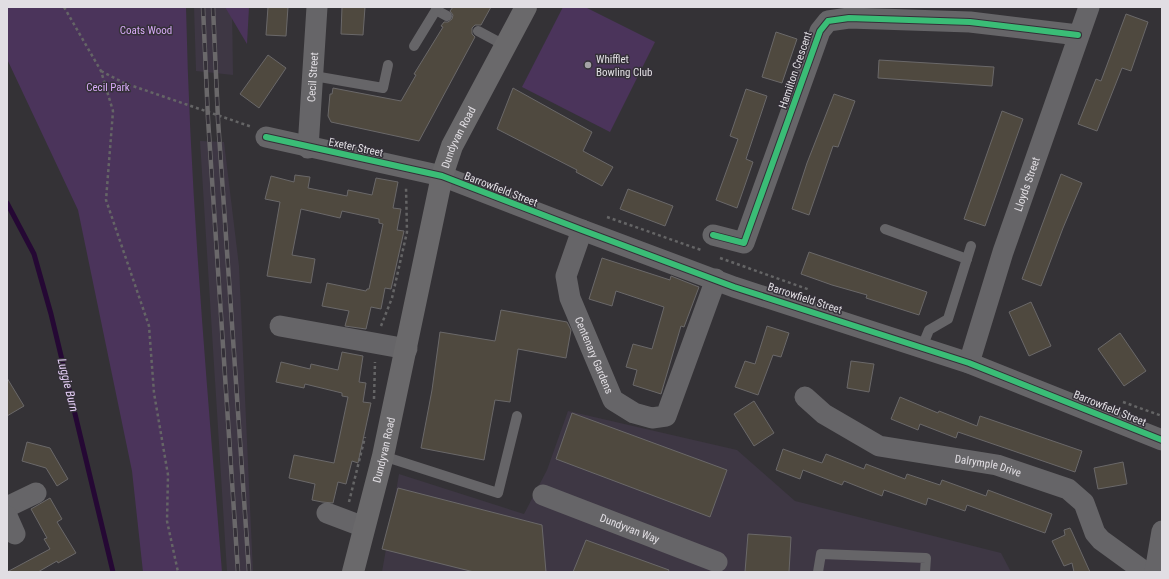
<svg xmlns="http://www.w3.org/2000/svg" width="1169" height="579" font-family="'Roboto Condensed',sans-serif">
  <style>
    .built { fill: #3e3744 }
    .green { fill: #4b345b }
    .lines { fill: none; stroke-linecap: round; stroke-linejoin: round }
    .stream { stroke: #250834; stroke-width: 5 }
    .building { fill: #4f493f; stroke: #6a6869 }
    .path { stroke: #656566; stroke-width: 2.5; stroke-dasharray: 3 3; stroke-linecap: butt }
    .lane { stroke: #666568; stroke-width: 10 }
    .street { stroke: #666568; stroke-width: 21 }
    .secondary { stroke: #6a696b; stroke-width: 22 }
    .rail-casing { stroke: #6a686a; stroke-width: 4.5 }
    .rail { stroke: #343038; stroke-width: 3; stroke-dasharray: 9; stroke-linecap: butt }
    .cycleway-casing { stroke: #343038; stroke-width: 8 }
    .cycleway { stroke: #3abd76; stroke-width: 6 }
    .poi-dot { fill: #a4a2a6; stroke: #343038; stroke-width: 1.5 }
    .labels { text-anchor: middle; stroke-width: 3; stroke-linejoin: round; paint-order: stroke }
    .park-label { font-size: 11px; fill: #d7aaf6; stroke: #343038 }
    .poi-label { font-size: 11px; fill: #e1dee3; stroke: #343038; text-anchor: start }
    .street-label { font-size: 11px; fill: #e1dee3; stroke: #343038 }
    .water-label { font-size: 12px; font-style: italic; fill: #e4cef5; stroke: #343038 }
  </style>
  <rect width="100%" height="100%" fill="#343236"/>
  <!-- built -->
  <g class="built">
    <polygon points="194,7 232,7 233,75 196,71"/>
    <polygon points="200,141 224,142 239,266 253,572 227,572"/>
    <polygon points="568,411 737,450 795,501 1001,553 1011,572 382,572 399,474 524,514 547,470"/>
  </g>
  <!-- green -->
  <g class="green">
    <path d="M7 7H186C190 196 207 384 222 572H143L132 471 78 210 7 59Z"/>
    <polygon points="225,7 249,7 247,44"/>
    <polygon points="563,7 585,7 655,42 610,132 522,87"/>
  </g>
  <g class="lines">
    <!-- stream -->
    <polyline class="stream" points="7,203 34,254 51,314 113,572"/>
  </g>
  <!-- building -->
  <g class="building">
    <polygon points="268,7 288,7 286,36 266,35"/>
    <polygon points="342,7 365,7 363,35 341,34"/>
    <polygon points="453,7 491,7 481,25 475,25 472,28 472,34 475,37 419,141 331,122 328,116 330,94 332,94 333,88 401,101 416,75 414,74 443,27 441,26 444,22 448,22 452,19 453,15 450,11"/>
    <polygon points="1126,14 1148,22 1131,71 1122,68 1097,131 1078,124 1096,79 1101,81"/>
    <polygon points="776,32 797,39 782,83 762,77"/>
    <polygon points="268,55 286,68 259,108 240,94"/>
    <polygon points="879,60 994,67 992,86 878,78"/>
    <polygon points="513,88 592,132 583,151 613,167 602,186 576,172 577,170 497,129"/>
    <polygon points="746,89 767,96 746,159 753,162 737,208 716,200 738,139 730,136"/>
    <polygon points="834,94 855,101 838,147 833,146 809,215 792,209 807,163"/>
    <polygon points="1002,111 1023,119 985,226 964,219"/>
    <polygon points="1061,174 1082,183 1063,228 1041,286 1022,279"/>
    <polygon points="295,175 310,177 308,188 347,196 348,190 372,195 376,178 398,182 393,208 401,209 397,230 404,231 391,289 385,288 381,309 371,307 366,329 345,326 349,311 322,306 327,283 366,291 367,289 369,289 383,224 379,223 379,219 342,211 340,218 301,209 292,255 315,259 311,283 267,276 280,202 265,199 271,176 294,182"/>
    <polygon points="628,189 673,206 665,226 620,209"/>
    <polygon points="809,252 927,292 919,315 866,298 867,295 832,285 801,274"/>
    <polygon points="602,258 670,280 671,276 699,287 684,327 681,326 661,394 633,385 637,370 626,367 633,344 652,349 664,307 616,291 612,306 589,299"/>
    <polygon points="1031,302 1051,346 1029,356 1009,312"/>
    <polygon points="501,310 567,322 571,330 566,358 518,349 510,402 495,400 484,460 421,448 432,390 440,332 495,341"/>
    <polygon points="767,326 789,333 781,357 773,355 758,395 735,387 745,361 755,364"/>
    <polygon points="1120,333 1146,371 1124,386 1098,349"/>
    <polygon points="342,352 363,356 359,382 366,383 363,402 371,403 358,463 352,461 346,484 338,482 333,503 322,502 312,500 315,484 289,478 294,455 334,463 348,397 342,396 342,393 305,384 304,388 276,382 281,362 310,369 311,364 338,370"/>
    <polygon points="851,361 874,364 869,392 847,388"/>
    <polygon points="7,378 24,406 7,416"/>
    <polygon points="900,397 938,413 939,411 977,426 980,416 1082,451 1075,472 958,432 956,438 920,424 918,430 891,419"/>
    <polygon points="754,401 774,433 754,446 734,414"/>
    <polygon points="572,413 727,470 710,517 556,459"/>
    <polygon points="27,442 50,448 68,479 57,486 46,468 22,461"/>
    <polygon points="783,449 822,463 826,454 864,469 866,464 905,479 907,474 940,485 942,480 986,496 988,490 1052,514 1045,533 967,505 965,511 928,498 926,505 884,490 882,496 844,481 842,485 803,470 800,479 776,470"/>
    <polygon points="1123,462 1127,484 1098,489 1094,468"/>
    <polygon points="398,488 542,525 546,572 474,572 382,549"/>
    <polygon points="50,498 62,519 57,522 76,553 58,563 57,561 38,572 7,572 50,549 44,539 47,538 31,509"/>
    <polygon points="1070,528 1072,532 1090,572 1074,572 1072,563 1064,566 1052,541 1065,535 1064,530"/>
    <polygon points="748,534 791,537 789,572 745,572"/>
    <polygon points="586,540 669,570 668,572 573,572"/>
  </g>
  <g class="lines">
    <!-- path -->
    <g class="path">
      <polyline points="64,7 101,71 113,111 106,200 149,326 154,393 168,475 167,521 178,572"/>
      <polyline points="101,71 124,83 252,127"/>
      <polyline points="607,217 701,250"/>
      <polyline points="720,258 810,290"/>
      <polyline points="381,326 392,298 407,232 406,187"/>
      <polyline points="374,399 375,362"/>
      <polyline points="1123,402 1162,416"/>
      <polyline points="349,502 365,437"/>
    </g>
    <!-- lane -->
    <g class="lane">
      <polyline points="437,7 436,10 447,16"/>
      <polyline points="478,31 506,46"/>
      <polyline points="414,46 436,10"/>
      <polyline points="314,76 383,88 388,65"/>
      <polyline points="885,229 967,259"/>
      <polyline points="922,347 929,330 948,319 971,246"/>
      <polyline points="383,456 498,493 517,416"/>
      <polyline points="818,572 821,554 926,558 925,572"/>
    </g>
    <!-- street -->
    <g class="street">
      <polyline points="266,137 442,176 582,230 734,287 969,363 1162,440"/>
      <path id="s1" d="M308 148 317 7"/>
      <path id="s2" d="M582 230 566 276 570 298 613 400 634 413 652 418 666 416 716 279"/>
      <polyline points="713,235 744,243 820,31 828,21 849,18 970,22 1078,35"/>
      <polyline points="280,326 407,349"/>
      <path id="s3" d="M969 363 1003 252 1089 7"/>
      <path id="s4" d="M805 397 824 414 879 446 997 465 1068 489 1084 503 1095 533 1101 540 1145 572"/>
      <path id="s5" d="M543 495 717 562"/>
      <polyline points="7,507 36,493"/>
      <polyline points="327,513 364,527"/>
      <polyline points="7,516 15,534"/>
      <polyline points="1155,572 1162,531"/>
    </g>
    <!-- secondary -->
    <path class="secondary" id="s6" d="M353 572 383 456 442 176 452 146 526 7"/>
    <!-- rail casing -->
    <g class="rail-casing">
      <g id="rail">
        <polyline points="203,7 208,119 238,572"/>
        <polyline points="213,7 218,120 249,572"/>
      </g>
    </g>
    <!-- rail -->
    <use href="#rail" class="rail"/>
    <!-- cycleway casing -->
    <g class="cycleway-casing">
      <g id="cycleway">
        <polyline points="266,137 442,176 582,230 734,287 969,363 1162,440"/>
        <polyline points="713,235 744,243 820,31 828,21 849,18 970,22 1078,35"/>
      </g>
    </g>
    <!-- cycleway -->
    <use href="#cycleway" class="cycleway"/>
  </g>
  <!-- markers -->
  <circle class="poi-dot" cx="588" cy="65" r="4"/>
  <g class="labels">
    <!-- park labels -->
    <g class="park-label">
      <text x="146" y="34">Coats Wood</text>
      <text x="108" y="91">Cecil Park</text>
    </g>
    <!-- poi labels -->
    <g class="poi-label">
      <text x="596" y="63">Whifflet<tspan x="596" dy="13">Bowling Club</tspan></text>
    </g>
    <!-- street labels -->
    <g class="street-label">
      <text transform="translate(795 70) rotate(-71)" y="4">Hamilton Crescent</text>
      <text dy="4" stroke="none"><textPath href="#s1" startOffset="71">Cecil Street</textPath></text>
      <text dy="4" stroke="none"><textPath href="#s6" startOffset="448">Dundyvan Road</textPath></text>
      <text transform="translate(356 147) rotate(12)" y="4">Exeter Street</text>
      <text dy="4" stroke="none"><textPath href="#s3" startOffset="188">Lloyds Street</textPath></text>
      <text transform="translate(501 189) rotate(21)" y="4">Barrowfield Street</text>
      <text transform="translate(805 298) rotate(18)" y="4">Barrowfield Street</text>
      <text dy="4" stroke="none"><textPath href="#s2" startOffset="133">Centenary Gardens</textPath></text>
      <text transform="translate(1110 408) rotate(22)" y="4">Barrowfield Street</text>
      <text dy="4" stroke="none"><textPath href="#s6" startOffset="126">Dundyvan Road</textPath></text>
      <text dy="4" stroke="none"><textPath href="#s4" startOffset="200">Dalrymple Drive</textPath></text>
      <text dy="4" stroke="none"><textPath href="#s5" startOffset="93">Dundyvan Way</textPath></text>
    </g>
    <!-- water labels -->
    <g class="water-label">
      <text transform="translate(68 385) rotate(76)" y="4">Luggie Burn</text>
    </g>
  </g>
  <!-- border -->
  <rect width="1169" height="579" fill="none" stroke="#e1dee3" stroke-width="16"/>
</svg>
